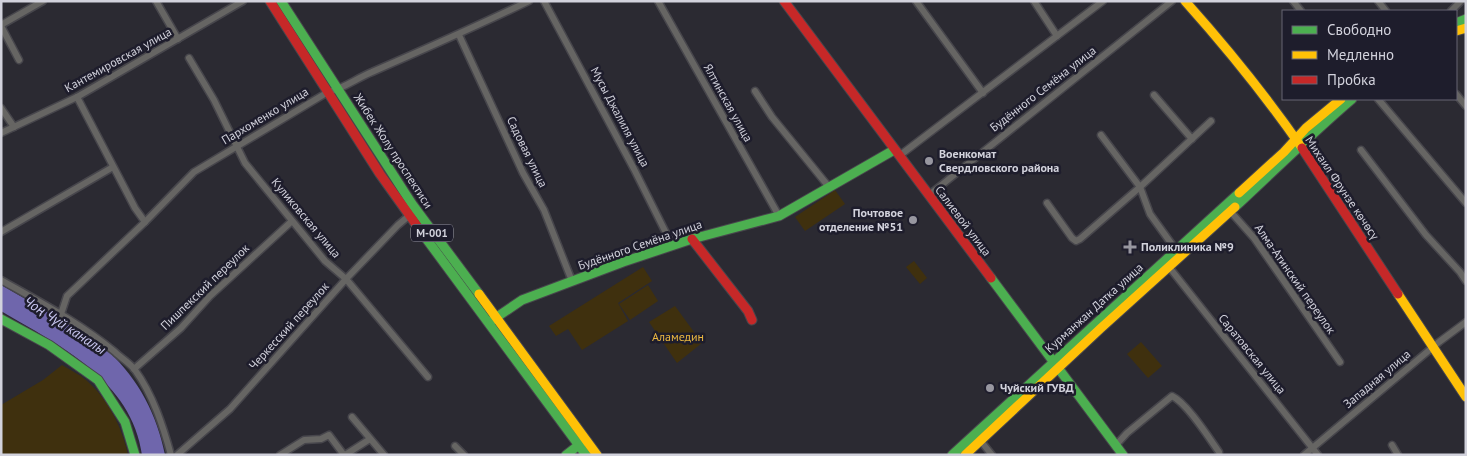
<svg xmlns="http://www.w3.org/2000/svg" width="1467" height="456" font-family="'PT Sans',sans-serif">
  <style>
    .green { fill: #3f300e }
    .water { fill: #6f66ac }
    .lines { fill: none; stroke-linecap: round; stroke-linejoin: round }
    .street-casing { stroke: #47464c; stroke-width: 9 }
    .fast-casing { stroke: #47464c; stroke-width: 11 }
    .slow-casing { stroke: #47464c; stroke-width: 11 }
    .jam-casing { stroke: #47464c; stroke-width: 11 }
    .street { stroke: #666563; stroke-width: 6 }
    .fast { stroke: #4caf50; stroke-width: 9 }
    .slow { stroke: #ffc107; stroke-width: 9 }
    .jam { stroke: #c62828; stroke-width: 9 }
    .poi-dot { fill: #9897a0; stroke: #1e1d2c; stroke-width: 2 }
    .labels { text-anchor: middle; stroke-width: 5; stroke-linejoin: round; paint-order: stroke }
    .shield { fill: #1e1d2c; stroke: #9c9ca7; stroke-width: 1 }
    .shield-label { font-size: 11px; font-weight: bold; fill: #d2d2dc }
    .street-label { font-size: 12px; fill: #d2d2dc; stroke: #1e1d2c }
    .poi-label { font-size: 12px; font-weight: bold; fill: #d2d2dc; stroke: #1e1d2c; text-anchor: start }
    .park-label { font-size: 12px; fill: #ecb940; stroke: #1e1d2c }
    .water-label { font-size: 14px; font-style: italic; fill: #cac8f1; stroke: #1e1d2c }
  </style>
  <rect width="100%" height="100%" fill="#2b2a32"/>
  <!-- green -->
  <g class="green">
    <polygon points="835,190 845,204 805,231 795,217"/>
    <polygon points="914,261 927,278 920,284 906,267"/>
    <polygon points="643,267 652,281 618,303 628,321 582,350 568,329 556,336 549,326"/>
    <polygon points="648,285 658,301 630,320 619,304"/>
    <polygon points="675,306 702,343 677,363 649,322"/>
    <polygon points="1141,342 1162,366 1148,378 1127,354"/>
    <path d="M62 365C70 370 79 374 86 380 108 399 122 427 128 455H1V405L43 380Z"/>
  </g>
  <!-- water -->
  <path class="water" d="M1 285C21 296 41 308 61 320 77 329 95 339 109 352 139 380 157 415 165 455H142C132 381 59 345 1 311Z"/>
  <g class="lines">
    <!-- street casing -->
    <g class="street-casing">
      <g id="street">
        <polyline points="156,1 178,39"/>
        <polyline points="544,1 634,169 672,245"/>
        <polyline points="658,1 779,216"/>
        <polyline points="916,1 983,93"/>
        <polyline points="1034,1 1057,36"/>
        <polyline points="1293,1 1301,11"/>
        <polyline points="1378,1 1386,11"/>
        <polyline points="1451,11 1461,1"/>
        <polyline points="1,25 43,1"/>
        <polyline points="1,26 19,60"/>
        <polyline points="459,35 523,173 544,210 572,281"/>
        <polyline points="189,58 214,100 245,163 325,261 346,279 428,377"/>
        <polyline points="755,91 772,117 829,187"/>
        <polyline points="1456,94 1466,106"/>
        <polyline points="1154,95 1192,139"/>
        <polyline points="77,97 135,208 145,222"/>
        <polyline points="1378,99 1466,203"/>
        <polyline points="1,108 14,127"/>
        <polyline points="1,133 77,97 243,1"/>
        <polyline points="1101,135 1140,187 1150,214 1176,250"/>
        <polyline points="1361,150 1426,235 1460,272 1466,281"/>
        <polyline points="899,156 1103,1"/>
        <polyline points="929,195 1172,1"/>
        <polyline points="1047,203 1072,238 1076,241 1080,239 1140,187 1211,121"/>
        <polyline points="1230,211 1254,238 1340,362"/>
        <polyline points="1,232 113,167"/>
        <polyline points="1169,267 1318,455"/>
        <path d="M1 280C40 302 80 323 115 352 121 358 130 363 135 370 153 395 163 426 171 455"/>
        <path d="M61 314 67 296 145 222 194 172 328 92C343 89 357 78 372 72 425 49 477 26 529 1"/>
        <polyline points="134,369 181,328 210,296 292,221"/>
        <polyline points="352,417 384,455"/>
        <polyline points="980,440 992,455"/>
        <path d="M1116 445 1127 433 1172 396C1187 403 1209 438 1219 452"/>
        <polyline points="1392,445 1398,455"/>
        <polyline points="455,446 464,455"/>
        <polyline points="177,455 230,409 346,279 398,225 411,214"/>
        <polyline points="280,455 304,440 321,439 329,435 344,455"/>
        <polyline points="345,455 370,439"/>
        <polyline points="1304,455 1439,342 1466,322"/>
      </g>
    </g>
    <!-- fast casing -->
    <g class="fast-casing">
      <g id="fast">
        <polyline points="281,1 412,204 479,294"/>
        <polyline points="1456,23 1466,19"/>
        <path d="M1235 207C1274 171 1311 134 1352 99"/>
        <polyline points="425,237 586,455"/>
        <polyline points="991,278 1123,455"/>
        <polyline points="1,319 49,345 98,380 125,422 135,455"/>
        <polyline points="491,321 522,300 623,262 692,239 779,216 894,150"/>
        <polyline points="566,455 584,441"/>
        <polyline points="952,455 1239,193"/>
      </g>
    </g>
    <!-- slow casing -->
    <g class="slow-casing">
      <g id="slow">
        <path d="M1185 1C1227 48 1266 96 1302 148"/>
        <polyline points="1456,31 1466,28"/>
        <polyline points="1239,193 1284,152 1306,128 1341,99"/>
        <polyline points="479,294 597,455"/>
        <polyline points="1398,294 1466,397"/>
        <polyline points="965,455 1101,328 1235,207"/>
      </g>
    </g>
    <!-- jam casing -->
    <g class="jam-casing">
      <g id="jam">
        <polyline points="270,1 380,174 425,237"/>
        <polyline points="784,1 991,278"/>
        <polyline points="1302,148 1398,294"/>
        <polyline points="692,239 748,311 752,320"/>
      </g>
    </g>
    <!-- street -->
    <use href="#street" class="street"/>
    <!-- fast -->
    <use href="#fast" class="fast"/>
    <!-- slow -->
    <use href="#slow" class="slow"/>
    <!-- jam -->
    <use href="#jam" class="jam"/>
  </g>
  <!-- markers -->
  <g class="poi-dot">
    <circle cx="929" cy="161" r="5"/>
    <circle cx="913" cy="220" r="5"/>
    <path d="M1127.5 239.5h5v5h5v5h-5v5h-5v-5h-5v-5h5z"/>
    <circle cx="990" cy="388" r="5"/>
  </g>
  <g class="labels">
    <!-- shield labels -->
    <rect class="shield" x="411" y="224.5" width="42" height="17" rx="4"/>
    <g class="shield-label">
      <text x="432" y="237">М-001</text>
    </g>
    <!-- street labels -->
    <g class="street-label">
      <text transform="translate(118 60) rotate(-29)" y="4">Кантемировская улица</text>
      <text transform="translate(1043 89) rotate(-38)" y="4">Будённого Семёна улица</text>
      <text transform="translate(728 103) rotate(61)" y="4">Ялтинская улица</text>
      <text transform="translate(265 116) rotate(-31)" y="4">Пархоменко улица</text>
      <text transform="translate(620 117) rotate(62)" y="4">Мусы Джалиля улица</text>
      <text transform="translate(393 151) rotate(57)" y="4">Жибек Жолу проспектиси</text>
      <text transform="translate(527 152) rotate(64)" y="4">Садовая улица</text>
      <text transform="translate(1342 188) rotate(56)" y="4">Михаил Фрунзе көчөсү</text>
      <text transform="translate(306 218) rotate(50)" y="4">Куликовская улица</text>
      <text transform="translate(963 221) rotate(53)" y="4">Салиевой улица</text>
      <text transform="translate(640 245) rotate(-19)" y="4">Будённого Семёна улица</text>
      <text transform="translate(1295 279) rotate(55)" y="4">Алма-Атинский переулок</text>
      <text transform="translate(205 287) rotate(-44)" y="4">Пишпекский переулок</text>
      <text transform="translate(1094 308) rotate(-42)" y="4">Курманжан Датка улица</text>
      <text transform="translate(289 326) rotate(-48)" y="4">Черкесский переулок</text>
      <text transform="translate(1252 354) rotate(51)" y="4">Саратовская улица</text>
      <text transform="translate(1377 379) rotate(-40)" y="4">Западная улица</text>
    </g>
    <!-- poi labels -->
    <g class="poi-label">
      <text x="939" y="158">Военкомат<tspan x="939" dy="14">Свердловского района</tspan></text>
      <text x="903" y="217" text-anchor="end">Почтовое<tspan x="903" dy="14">отделение №51</tspan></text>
      <text x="1141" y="251">Поликлиника №9</text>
      <text x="1000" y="392">Чуйский ГУВД</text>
    </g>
    <!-- park labels -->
    <g class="park-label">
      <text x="678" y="341">Аламедин</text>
    </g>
    <!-- water labels -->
    <g class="water-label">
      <text transform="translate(65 325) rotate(33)" y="5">Чоң Чүй каналы</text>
    </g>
  </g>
  <!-- border -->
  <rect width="1467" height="456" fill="none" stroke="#d2d2dc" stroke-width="5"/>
  <!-- legend -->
  <rect x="1282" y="10" width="175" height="90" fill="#1e1d2c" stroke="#666572"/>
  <rect x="1292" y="26" width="25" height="8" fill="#4caf50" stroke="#666572"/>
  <text x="1327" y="35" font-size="15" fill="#d2d2dc">Свободно</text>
  <rect x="1292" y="51" width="25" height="8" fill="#ffc107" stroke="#666572"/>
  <text x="1327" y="60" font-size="15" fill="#d2d2dc">Медленно</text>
  <rect x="1292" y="76" width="25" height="8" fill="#c62828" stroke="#666572"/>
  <text x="1327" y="85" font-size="15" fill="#d2d2dc">Пробка</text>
</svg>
